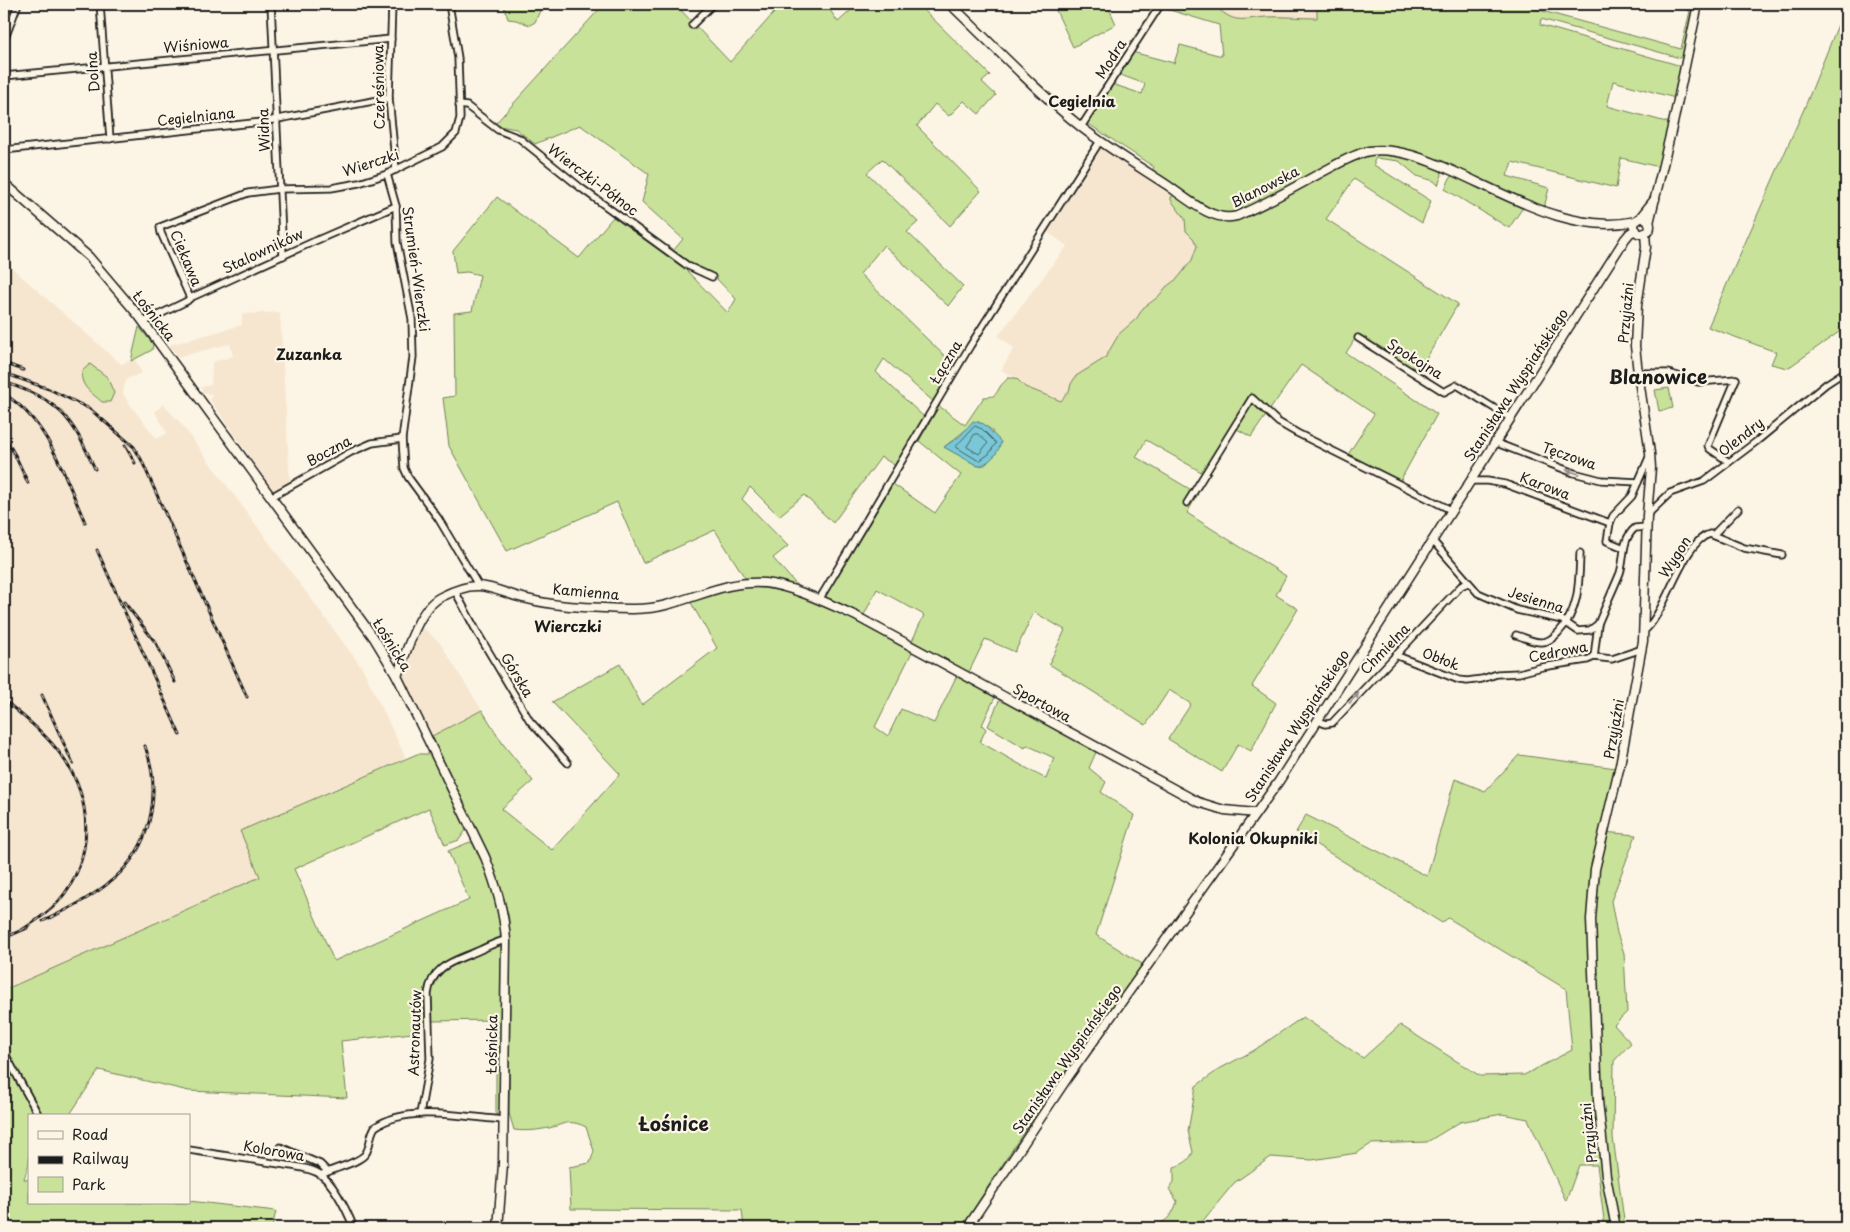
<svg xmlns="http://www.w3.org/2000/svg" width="1850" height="1232" font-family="'Playpen Sans',sans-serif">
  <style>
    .built { fill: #f7e6cf }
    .green { fill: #c8e299; stroke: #727f5a; fill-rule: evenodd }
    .water { fill: #7ac8d7; stroke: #54838c }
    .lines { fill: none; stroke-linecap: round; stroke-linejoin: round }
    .shore { stroke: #426167; stroke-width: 1 }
    .street-casing { stroke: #1c1c1c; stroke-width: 9 }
    .secondary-casing { stroke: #1c1c1c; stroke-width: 11 }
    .street { stroke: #fcf5e5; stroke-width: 5.5 }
    .secondary { stroke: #fcf5e5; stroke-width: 8 }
    .rail-casing { stroke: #1c1c1c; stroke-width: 3 }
    .rail { stroke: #fcf5e5; stroke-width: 1; stroke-dasharray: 4; stroke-linecap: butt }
    .oneway { fill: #97938b }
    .labels { text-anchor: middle; stroke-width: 4.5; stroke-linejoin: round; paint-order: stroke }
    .street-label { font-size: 14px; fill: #1c1c1c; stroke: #fcf5e5 }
    .neighbourhood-label { font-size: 15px; font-weight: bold; fill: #1c1c1c; stroke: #fcf5e5 }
    .district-label { font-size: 19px; font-weight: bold; fill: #1c1c1c; stroke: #fcf5e5 }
  </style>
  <rect width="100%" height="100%" fill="#fcf5e5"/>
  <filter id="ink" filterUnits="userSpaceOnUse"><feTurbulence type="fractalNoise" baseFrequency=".02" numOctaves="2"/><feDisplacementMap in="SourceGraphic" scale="10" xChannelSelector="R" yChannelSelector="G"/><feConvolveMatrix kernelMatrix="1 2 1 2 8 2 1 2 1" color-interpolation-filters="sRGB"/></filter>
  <g filter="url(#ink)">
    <!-- built -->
    <g class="built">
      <polygon points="1213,4 1317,4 1317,18 1267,17 1246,21 1237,19 1227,16"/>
      <polygon points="1102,147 1174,195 1171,197 1185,219 1186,231 1193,238 1197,246 1196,251 1192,260 1178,278 1166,287 1158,297 1143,308 1137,318 1119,334 1105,358 1093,365 1071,384 1069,391 1061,401 1025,387 1016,378 1001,370 1014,348 998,336 1067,246 1045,230"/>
      <polygon points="4,261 121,364 135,359 142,373 127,379 125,383 123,393 128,402 157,439 167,433 155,412 163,404 179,421 363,669 406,758 241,831 260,877 4,990"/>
      <polygon points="280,312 290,482 273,490 210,400 212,394 203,392 201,387 211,385 212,362 233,356 230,344 178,357 169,345 242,325 242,314"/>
      <polygon points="424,628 440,643 482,710 432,736 402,674 403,666 417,633"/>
    </g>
    <!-- green -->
    <g class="green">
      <polygon points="503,4 546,4 542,6 535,22 530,25 516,20 508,19"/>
      <polygon points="604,4 675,4 730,62 782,4 826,4 838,22 858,4 918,4 990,75 982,82 996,95 979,114 964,101 949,116 935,104 917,126 981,191 950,226 882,159 867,173 918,222 907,232 963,286 948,306 884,245 860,274 955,366 934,402 884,359 876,372 924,417 896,466 881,457 833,523 804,495 779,516 750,487 742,499 788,546 773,558 800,589 771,580 745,578 715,530 643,563 617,502 507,551 449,446 443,398 455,396 454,313 472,311 480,275 467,272 456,273 453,251 497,197 579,258 613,217 685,269 728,313 736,299 713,275 690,264 673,251 683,239 642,202 649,174 580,125 535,144 516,129 494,125"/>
      <polygon points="1053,4 1107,4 1116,24 1073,47"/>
      <path d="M1162 4H1213C1235 25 1240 19 1266 17 1283 16 1300 18 1317 18V4H1517L1681 49 1690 11 1667 4H1695L1684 55 1680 58 1541 19 1540 25 1678 65 1680 68 1675 98 1613 81 1607 106 1670 123 1659 167 1621 158 1616 188 1512 162 1507 176 1549 188 1544 208 1414 151 1379 148 1352 153 1244 208C1238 211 1231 214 1225 213 1207 210 1169 181 1152 171L1154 167 1087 123 1112 84 1142 94 1145 84 1118 74 1132 52 1174 63 1180 45 1222 56 1219 25 1160 7Z"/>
      <polygon points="1846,5 1846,327 1788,368 1771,364 1776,352 1708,327 1804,109"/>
      <path d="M1373 154 1408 158 1441 170 1442 175 1438 185 1434 181 1417 176 1399 161 1376 158 1374 161V165L1431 201 1422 223 1354 179 1326 219 1458 304 1418 373 1358 334 1346 353 1437 414 1399 483 1347 456 1374 414 1301 365 1269 411 1251 392 1203 473 1146 440 1136 457 1198 494 1187 513 1286 576 1276 595 1298 609 1252 686 1276 703 1251 751 1238 744 1222 772 1168 739 1191 704 1169 690 1146 725 1049 664 1065 630 1034 612 1015 652 985 639 969 672 912 641 924 615 877 589 864 615 827 600 825 597 893 484 935 513 961 475 919 441 939 406 965 425 984 397C996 396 994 397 1000 387 1001 384 1006 381 1008 378H1016L1025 387 1061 401 1069 391 1071 384 1076 376 1105 358 1119 334 1137 318 1143 308 1158 297 1166 287 1178 278 1192 260 1197 246 1193 238 1186 231 1185 219 1171 200V197L1174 195C1191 207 1213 224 1234 221L1348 162ZM977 421 992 430V458L985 465 978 466 944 447Z"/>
      <polygon points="1451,176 1454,176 1524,206 1509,228 1445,189"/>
      <polygon points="139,327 153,344 152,350 131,361"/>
      <path d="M90 364 107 377 114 393 110 402H102C92 393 79 386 82 371Z"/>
      <polygon points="1669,388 1673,408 1659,411 1655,390"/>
      <polygon points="1253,403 1267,414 1251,437 1237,429 1251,404"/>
      <path d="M741 587C799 585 863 624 912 652L875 727 888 736 901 709 934 723 957 675 996 695 982 725 986 729 980 742 1046 779 1054 758 1027 745 1025 748 988 726 999 701 1002 699 1097 750 1089 768 1106 782 1101 792 1134 815 1096 935 1144 965 1050 1092 961 1228H744L742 1210 571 1209 569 1167 590 1163 594 1151 586 1127C566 1117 562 1127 543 1129 533 1131 523 1131 514 1130L509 1113 510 986 509 919 503 895 493 865 432 736 482 710 503 744 533 781 501 809 552 850 620 774 552 702 620 664 642 705 717 648 690 601 702 596Z"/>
      <path d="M417 754H430L463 823 466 830 459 840 445 845 429 808 294 869 334 961 469 900 448 851 470 842 474 844C488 872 504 907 500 938L451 960 431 977 427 1021 421 1022V1032L341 1041 347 1098 189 1091 99 1070 69 1116H43L4 1046V990L260 877 240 831Z"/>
      <path d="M1519 755 1616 768 1603 832 1636 835 1611 901 1617 933 1624 953 1627 1012 1614 1025 1631 1043 1614 1061 1613 1137 1625 1228H1605L1597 1165H1579L1566 1201 1528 1119 1502 1114 1460 1122 1427 1142 1371 1144 1357 1153 1312 1160 1271 1157 1234 1183 1197 1228H1126C1149 1228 1170 1228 1177 1201L1169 1189 1174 1182V1167C1184 1164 1189 1161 1193 1152L1188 1131 1196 1086 1221 1068 1253 1051 1303 1017 1363 1058 1400 1025 1480 1076 1524 1075 1572 1050 1566 989 1448 918 1442 923 1296 832 1306 815 1427 876 1455 779 1485 791Z"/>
      <polygon points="502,944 500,1110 496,1116 496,1020 431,1021 431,990 436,977 444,969 490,946"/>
      <polygon points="4,1060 36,1116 29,1116 29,1163 24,1179 29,1180 29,1203 189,1203 189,1201 276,1211 272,1228 4,1228"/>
    </g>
    <!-- water -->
    <path class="water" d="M973 421 984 424 1001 442C999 453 989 464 978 466L944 447 960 436Z"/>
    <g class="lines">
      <!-- shore -->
      <g class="shore">
        <polygon points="975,426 982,429 996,443 989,454 979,461 956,447"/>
        <polygon points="975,434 978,434 988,443 979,454 967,447"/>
      </g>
      <!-- street casing -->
      <g class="street-casing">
        <g id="street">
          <polyline points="100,4 110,139"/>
          <polyline points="271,4 283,256"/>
          <polyline points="392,4 389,98 396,170"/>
          <polyline points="692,25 713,4"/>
          <polyline points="4,41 18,4"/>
          <polyline points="4,76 391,39"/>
          <polyline points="459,105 467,106 498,130 519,138 581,188 688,266 712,277"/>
          <polyline points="1081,127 1161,4"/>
          <polyline points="4,150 262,122 389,98"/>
          <polyline points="387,174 396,206 397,242 412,319 413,357 402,439 404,468 408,477 438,518 478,585"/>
          <polyline points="190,298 161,233 160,227 248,193 279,189 331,188 359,183 387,174 442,147 456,133 460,118 458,58 449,4"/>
          <polyline points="144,322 187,301 190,298 315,241 396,206"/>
          <polyline points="1358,338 1444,392 1457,385 1510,418"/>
          <polyline points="1638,373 1668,373 1698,382 1736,379"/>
          <polyline points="1494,442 1574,473 1601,480 1638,482"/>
          <polyline points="1729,462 1710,449 1708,446 1736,379"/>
          <polyline points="1470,481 1487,481 1505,484 1610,523"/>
          <polyline points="271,497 351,452 372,443 402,439"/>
          <polyline points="1187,503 1252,398 1278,422 1297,433 1451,510"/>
          <polyline points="1647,515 1670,493 1704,481 1757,441 1826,384 1846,371"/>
          <polyline points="1713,535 1738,509"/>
          <path d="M1432 540 1478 593 1517 610 1562 620 1578 631 1590 630 1598 624C1605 607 1613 590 1620 573 1625 558 1621 540 1635 528L1646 527"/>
          <polyline points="1624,548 1607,541 1610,523 1613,516 1632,496 1650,455"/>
          <polyline points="455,591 477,632 530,721 568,763"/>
          <polyline points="819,600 970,346 1100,141"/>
          <path d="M1644 631C1666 614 1683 540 1710 534L1744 548 1782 555"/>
          <path d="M1516 635C1524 637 1534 643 1542 642 1549 642 1554 637 1558 633 1580 610 1579 582 1580 553"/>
          <polyline points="1395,655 1459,680 1467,681 1482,679 1497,674 1519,673 1542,667 1587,660 1594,657 1612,659 1642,649"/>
          <polyline points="1594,657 1598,624"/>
          <polyline points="1318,720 1325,724 1332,723 1461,586 1468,583"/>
          <polyline points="4,1052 39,1116"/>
          <path d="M420 1114 430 1059 428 994C432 964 456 961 480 950 489 946 496 942 506 940"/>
          <polyline points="280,1147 320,1164 327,1171"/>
          <path d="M189 1150 286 1165C297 1167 312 1168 321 1175 336 1186 347 1211 354 1228"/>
          <path d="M321 1175C331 1169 362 1162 366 1153 371 1145 369 1136 375 1127 408 1104 465 1117 504 1120"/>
        </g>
      </g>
      <!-- secondary casing -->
      <g class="secondary-casing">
        <g id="secondary">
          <path d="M950 4C993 45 1035 90 1081 127 1108 148 1138 166 1167 185 1186 198 1213 223 1237 216 1268 203 1298 185 1328 169 1341 162 1355 154 1369 151 1397 147 1428 160 1453 171 1509 196 1573 235 1636 221"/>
          <path d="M4 183 89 257 139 316 374 638 397 676 485 857C496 884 504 911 506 940L503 1164 498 1228"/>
          <circle cx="1642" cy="226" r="8"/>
          <polyline points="1639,219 1655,199"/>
          <polyline points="1649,223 1674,119 1698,4"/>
          <path d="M397 676C407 652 418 606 443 596 453 591 468 585 479 586 494 587 509 595 523 598 542 603 564 606 583 607 609 608 641 612 666 605 700 596 730 580 765 583 793 586 829 604 854 615L1198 802 1224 810 1256 813"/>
          <polyline points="967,1228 1068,1077 1279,781 1625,239 1630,233 1636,230"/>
          <polyline points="1616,1228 1606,1176 1598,1101 1591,919 1595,869 1620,765 1643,641 1647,515 1651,468 1650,453 1638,373 1635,346 1637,306 1646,247 1645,233"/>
        </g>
      </g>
      <!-- street -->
      <use href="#street" class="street"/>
      <!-- secondary -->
      <use href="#secondary" class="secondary"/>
      <!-- rail casing -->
      <g class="rail-casing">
        <g id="rail">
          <polyline points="4,363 23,370"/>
          <polyline points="4,373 49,389 90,409 134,447 141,459 247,697"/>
          <path d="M4 382C60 401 71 416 95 469"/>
          <path d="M4 394C49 421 64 476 85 522"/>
          <polyline points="4,436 15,455 28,483"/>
          <polyline points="125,445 135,463"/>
          <polyline points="97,550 180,735"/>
          <polyline points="124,602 156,643 175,682"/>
          <polyline points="42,695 73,764"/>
          <path d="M4 700C24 717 46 734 61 755 94 800 95 859 58 902 47 914 34 922 22 930"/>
          <path d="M43 921C70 909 100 893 121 872 153 839 161 789 145 746"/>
          <polyline points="4,938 27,928"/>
        </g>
      </g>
      <!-- rail -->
      <use href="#rail" class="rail"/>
    </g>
    <!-- one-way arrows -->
    <defs><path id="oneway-solid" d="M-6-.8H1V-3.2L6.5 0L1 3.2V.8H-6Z" transform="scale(1.25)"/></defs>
    <g class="oneway">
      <use href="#oneway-solid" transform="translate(1573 472) rotate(-163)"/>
      <use href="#oneway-solid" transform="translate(1354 698) rotate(-48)"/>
    </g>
  </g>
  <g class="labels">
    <!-- street labels -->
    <g class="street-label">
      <text transform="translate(196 45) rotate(-5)" y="5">Wiśniowa</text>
      <text transform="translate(1111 59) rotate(-57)" y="5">Modra</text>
      <text transform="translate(93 72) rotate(-94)" y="5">Dolna</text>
      <text transform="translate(379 87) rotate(-91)" y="5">Czereśniowa</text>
      <text transform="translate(196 117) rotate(-6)" y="5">Cegielniana</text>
      <text transform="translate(264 130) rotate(-92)" y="5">Widna</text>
      <text transform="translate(371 163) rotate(-18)" y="5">Wierczki</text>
      <text transform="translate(593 180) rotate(37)" y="5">Wierczki-Północ</text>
      <text transform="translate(1265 187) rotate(-27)" y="5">Blanowska</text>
      <text transform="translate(263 251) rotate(-25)" y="5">Stalowników</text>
      <text transform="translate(186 258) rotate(67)" y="5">Ciekawa</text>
      <text transform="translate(416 269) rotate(82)" y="5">Strumień-Wierczki</text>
      <text transform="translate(1626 313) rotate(-85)" y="5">Przyjaźni</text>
      <text transform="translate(154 316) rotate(52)" y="5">Łośnicka</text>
      <text transform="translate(1415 359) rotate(32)" y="5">Spokojna</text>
      <text transform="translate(946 362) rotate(-59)" y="5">Łączna</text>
      <text transform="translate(1516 385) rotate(-57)" y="5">Stanisława Wyspiańskiego</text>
      <text transform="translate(1741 437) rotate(-38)" y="5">Olendry</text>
      <text transform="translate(329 451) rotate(-28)" y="5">Boczna</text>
      <text transform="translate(1569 456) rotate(19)" y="5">Tęczowa</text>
      <text transform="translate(1545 486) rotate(21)" y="5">Karowa</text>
      <text transform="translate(1675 557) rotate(-57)" y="5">Wygon</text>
      <text transform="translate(586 592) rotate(5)" y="5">Kamienna</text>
      <text transform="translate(1536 600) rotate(17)" y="5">Jesienna</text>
      <text transform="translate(392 645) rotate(58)" y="5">Łośnicka</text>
      <text transform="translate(1385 649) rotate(-46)" y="5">Chmielna</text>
      <text transform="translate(1558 652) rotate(-11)" y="5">Cedrowa</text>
      <text transform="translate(1441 659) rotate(21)" y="5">Obłok</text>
      <text transform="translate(517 675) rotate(59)" y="5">Górska</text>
      <text transform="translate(1042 703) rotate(29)" y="5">Sportowa</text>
      <text transform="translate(1297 726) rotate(-57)" y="5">Stanisława Wyspiańskiego</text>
      <text transform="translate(1614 729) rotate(-80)" y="5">Przyjaźni</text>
      <text transform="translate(415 1033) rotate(-88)" y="5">Astronautów</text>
      <text transform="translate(492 1044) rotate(-89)" y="5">Łośnicka</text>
      <text transform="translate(1067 1059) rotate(-55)" y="5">Stanisława Wyspiańskiego</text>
      <text transform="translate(1589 1133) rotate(-96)" y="5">Przyjaźni</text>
      <text transform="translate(274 1151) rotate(10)" y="5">Kolorowa</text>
    </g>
    <!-- neighbourhood labels -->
    <g class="neighbourhood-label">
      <text x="1082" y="107">Cegielnia</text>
      <text x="309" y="360">Zuzanka</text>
      <text x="568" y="632">Wierczki</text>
      <text x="1253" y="844">Kolonia Okupniki</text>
    </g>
    <!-- district labels -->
    <g class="district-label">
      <text x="1658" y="384">Blanowice</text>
      <text x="674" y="1131">Łośnice</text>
    </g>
  </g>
  <!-- margin -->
  <rect width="1850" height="1232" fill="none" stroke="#fcf5e5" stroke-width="20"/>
  <rect x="10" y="10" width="1830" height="1212" fill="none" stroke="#1c1c1c" stroke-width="2" filter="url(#ink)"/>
  <!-- legend -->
  <rect x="28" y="1114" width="162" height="90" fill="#fcf5e5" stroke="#a29e95"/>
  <rect x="38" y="1131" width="25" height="8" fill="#fcf5e5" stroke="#a29e95"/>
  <text x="72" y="1140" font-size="15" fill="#1c1c1c">Road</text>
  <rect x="38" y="1156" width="25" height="8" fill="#1c1c1c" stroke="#a29e95"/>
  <text x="72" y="1164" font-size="15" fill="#1c1c1c">Railway</text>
  <rect x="38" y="1177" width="25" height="15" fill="#c8e299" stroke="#a29e95"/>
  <text x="72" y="1190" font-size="15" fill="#1c1c1c">Park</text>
</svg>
